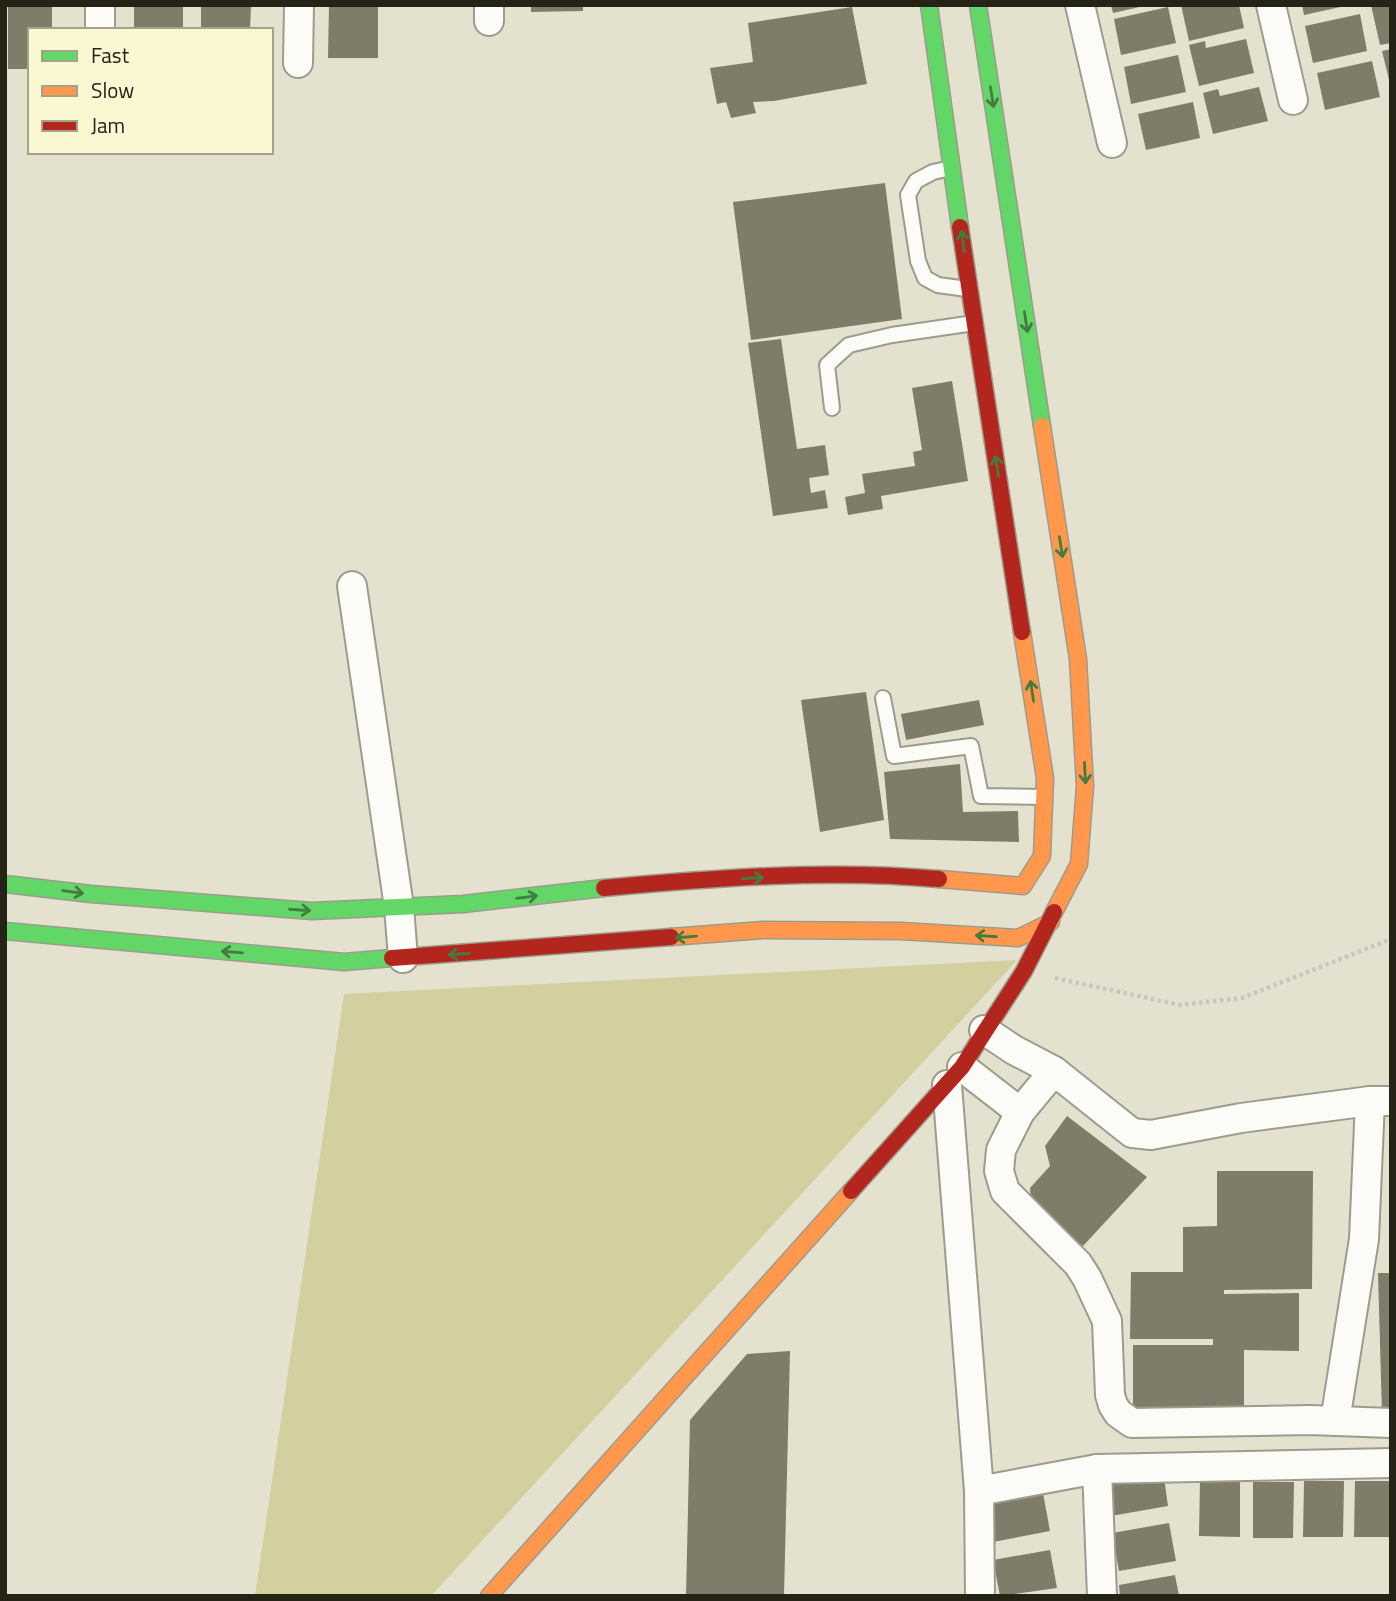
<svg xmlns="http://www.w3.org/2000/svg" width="1396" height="1601" font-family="'Titillium Web',sans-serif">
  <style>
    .green { fill: #d3cf9f }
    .building { fill: #7f7d6a }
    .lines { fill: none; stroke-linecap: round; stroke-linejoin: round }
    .lane-casing { stroke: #9d9c8c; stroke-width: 18 }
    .street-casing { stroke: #9d9c8c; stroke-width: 32 }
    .fast-casing { stroke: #9d9c8c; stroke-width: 19 }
    .slow-casing { stroke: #9d9c8c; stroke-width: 19 }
    .jam-casing { stroke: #9d9c8c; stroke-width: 19 }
    .path { stroke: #c7c7bf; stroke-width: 4.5; stroke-dasharray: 3.5 3.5; stroke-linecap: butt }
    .lane { stroke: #fbfbf8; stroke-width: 14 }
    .street { stroke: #fbfbf8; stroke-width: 28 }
    .fast { stroke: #63d668; stroke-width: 16 }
    .slow { stroke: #ff974d; stroke-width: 16 }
    .jam { stroke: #b3261e; stroke-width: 16 }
    .oneway { stroke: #447c3f }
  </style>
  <rect width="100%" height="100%" fill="#e4e2cf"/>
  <!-- green -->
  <polygon class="green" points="1017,960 431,1596 255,1596 344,994"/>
  <!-- building -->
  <g class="building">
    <rect x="134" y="5" width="49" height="25"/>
    <polygon points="201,5 251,5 250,30 201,30"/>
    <polygon points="329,5 378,5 378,58 328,58"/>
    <polygon points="531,5 583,5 583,11 531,12"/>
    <polygon points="1111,5 1144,5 1144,6 1113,13"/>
    <polygon points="1181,5 1239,5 1244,28 1189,41"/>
    <polygon points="1302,5 1345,5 1345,6 1304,15"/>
    <polygon points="1371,5 1391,6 1391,43 1380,45"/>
    <polygon points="8,6 52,6 52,30 30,30 30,69 8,69"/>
    <polygon points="852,7 867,84 774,101 753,102 756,113 731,118 726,102 717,104 710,68 753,62 748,23"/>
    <polygon points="1168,7 1176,43 1121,55 1114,19"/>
    <polygon points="1360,14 1367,51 1313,63 1305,26"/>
    <polygon points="1246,39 1254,73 1199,86 1189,45 1205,41 1206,48"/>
    <polygon points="1391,49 1391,84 1390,84 1382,51"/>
    <polygon points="1178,55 1186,92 1131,104 1124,67"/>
    <polygon points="1372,61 1380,97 1325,110 1317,73"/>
    <polygon points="1259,87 1268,121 1213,134 1203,93 1218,89 1220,96"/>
    <polygon points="1193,102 1200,138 1146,150 1138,114"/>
    <polygon points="885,183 902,319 751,340 733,202"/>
    <polygon points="781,339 797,449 825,445 829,475 809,478 811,493 825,490 828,508 773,516 748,343"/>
    <polygon points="952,381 968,481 881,496 883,509 848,515 845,497 865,493 862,474 915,466 913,452 922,450 912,388"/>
    <polygon points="866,692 884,820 820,832 801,700"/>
    <polygon points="979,700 984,725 906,740 901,714"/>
    <polygon points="960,764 963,812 1018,811 1019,842 890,839 884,772"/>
    <polygon points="1067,1116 1147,1177 1083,1246 1032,1211 1030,1188 1050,1166 1045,1146"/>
    <polygon points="1217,1171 1313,1171 1312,1289 1224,1290 1224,1294 1299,1293 1299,1351 1244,1350 1244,1418 1133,1418 1133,1345 1213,1345 1213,1339 1130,1339 1131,1272 1183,1272 1183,1227 1217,1226"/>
    <polygon points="1378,1273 1391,1273 1391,1414 1382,1414"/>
    <polygon points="790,1351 784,1596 686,1596 690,1420 747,1354"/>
    <polygon points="1163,1470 1168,1506 1111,1516 1105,1479"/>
    <polygon points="1200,1480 1240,1480 1240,1537 1199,1536"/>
    <polygon points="1304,1481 1344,1481 1343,1537 1303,1537"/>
    <polygon points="1355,1481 1391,1481 1391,1537 1354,1537"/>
    <polygon points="1253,1482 1294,1482 1293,1538 1253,1538"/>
    <polygon points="1043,1493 1050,1531 993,1542 986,1503"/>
    <polygon points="1169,1523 1176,1561 1119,1571 1112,1533"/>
    <polygon points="1050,1550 1057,1588 1000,1596 993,1560"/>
    <polygon points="1175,1575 1179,1596 1120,1596 1119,1585"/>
  </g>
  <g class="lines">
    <!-- lane casing -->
    <g class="lane-casing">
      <g id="lane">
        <polyline points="951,168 933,172 916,181 908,195 918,261 925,278 938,285 967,289"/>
        <polyline points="832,408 827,365 849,345 892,335 974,323"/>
        <polyline points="883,698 894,756 971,746 981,796 1043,797"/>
      </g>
    </g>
    <!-- street casing -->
    <g class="street-casing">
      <g id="street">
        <polyline points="1080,5 1112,143"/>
        <polyline points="1271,5 1293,100"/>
        <polyline points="489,21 489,5"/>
        <polyline points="100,30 100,5"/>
        <polyline points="298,63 299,5"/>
        <polyline points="352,586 399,907 403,958"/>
        <polyline points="984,1030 1014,1050 1054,1071 1132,1133 1151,1135 1241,1118 1370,1101 1391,1101"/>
        <polyline points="962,1067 1020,1112 1001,1150 999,1171 1005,1191 1078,1264 1087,1278 1107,1321 1110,1395 1113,1405 1118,1413 1132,1423 1310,1420 1391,1423"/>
        <polyline points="947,1085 979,1491 980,1596"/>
        <polyline points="1020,1112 1054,1071"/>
        <polyline points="1335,1421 1364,1239 1370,1101"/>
        <polyline points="1097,1469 1102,1596"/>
        <polyline points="979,1491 1097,1469 1391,1463"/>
      </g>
    </g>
    <!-- fast casing -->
    <g class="fast-casing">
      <g id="fast">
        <polyline points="929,5 960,227"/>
        <polyline points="978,5 1042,426"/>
        <polyline points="5,884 91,894 312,911 463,904 604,888"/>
        <polyline points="5,931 344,962 392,958"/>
      </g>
    </g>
    <!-- slow casing -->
    <g class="slow-casing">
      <g id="slow">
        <polyline points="1042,426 1078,659 1085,786 1079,864 1054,912"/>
        <polyline points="939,879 1023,886 1042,856 1045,778 1022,632"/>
        <polyline points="671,937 763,930 901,931 1018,938 1051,922"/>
        <polyline points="489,1596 851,1191"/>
      </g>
    </g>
    <!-- jam casing -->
    <g class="jam-casing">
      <g id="jam">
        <polyline points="960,227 1022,632"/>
        <path d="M604 888C715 878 828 869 939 879"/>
        <polyline points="392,958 671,937"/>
        <polyline points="851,1191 962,1067 1024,971 1054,912"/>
      </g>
    </g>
    <!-- path -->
    <polyline class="path" points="1055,978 1180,1005 1242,998 1391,939"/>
    <!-- lane -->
    <use href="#lane" class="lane"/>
    <!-- street -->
    <use href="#street" class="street"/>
    <!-- fast -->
    <use href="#fast" class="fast"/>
    <!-- slow -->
    <use href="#slow" class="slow"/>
    <!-- jam -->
    <use href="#jam" class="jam"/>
  </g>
  <!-- one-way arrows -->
  <defs><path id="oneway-shaft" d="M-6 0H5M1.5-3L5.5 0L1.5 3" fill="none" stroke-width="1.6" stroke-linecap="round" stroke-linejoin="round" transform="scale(1.75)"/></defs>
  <g class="oneway">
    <use href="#oneway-shaft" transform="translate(992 97) rotate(81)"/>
    <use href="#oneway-shaft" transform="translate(963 241) rotate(-98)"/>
    <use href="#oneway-shaft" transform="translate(1026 322) rotate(81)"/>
    <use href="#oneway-shaft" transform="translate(997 466) rotate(-99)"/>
    <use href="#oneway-shaft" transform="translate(1061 547) rotate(81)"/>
    <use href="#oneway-shaft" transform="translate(1032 691) rotate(-99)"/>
    <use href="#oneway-shaft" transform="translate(1085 773) rotate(87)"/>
    <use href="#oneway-shaft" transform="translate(753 878) rotate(-4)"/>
    <use href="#oneway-shaft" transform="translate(73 892) rotate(7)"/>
    <use href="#oneway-shaft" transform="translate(527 897) rotate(-7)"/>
    <use href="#oneway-shaft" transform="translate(300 910) rotate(4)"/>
    <use href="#oneway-shaft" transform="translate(986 936) rotate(-176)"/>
    <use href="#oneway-shaft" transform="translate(686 937) rotate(175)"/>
    <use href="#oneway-shaft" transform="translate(232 952) rotate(-175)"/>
    <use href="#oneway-shaft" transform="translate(459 954) rotate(176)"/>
  </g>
  <!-- border -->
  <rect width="1396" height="1601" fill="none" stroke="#242316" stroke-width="14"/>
  <!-- legend -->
  <rect x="28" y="28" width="245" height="126" fill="#faf7d3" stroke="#a4a287" stroke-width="2"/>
  <rect x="42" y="51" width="35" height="10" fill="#63d668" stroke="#a4a287" stroke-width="2"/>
  <text x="91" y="63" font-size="21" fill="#242316">Fast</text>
  <rect x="42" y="86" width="35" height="10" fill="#ff974d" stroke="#a4a287" stroke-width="2"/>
  <text x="91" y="98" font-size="21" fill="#242316">Slow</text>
  <rect x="42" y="121" width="35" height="10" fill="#b3261e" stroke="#a4a287" stroke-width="2"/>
  <text x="91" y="133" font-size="21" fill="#242316">Jam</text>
</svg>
